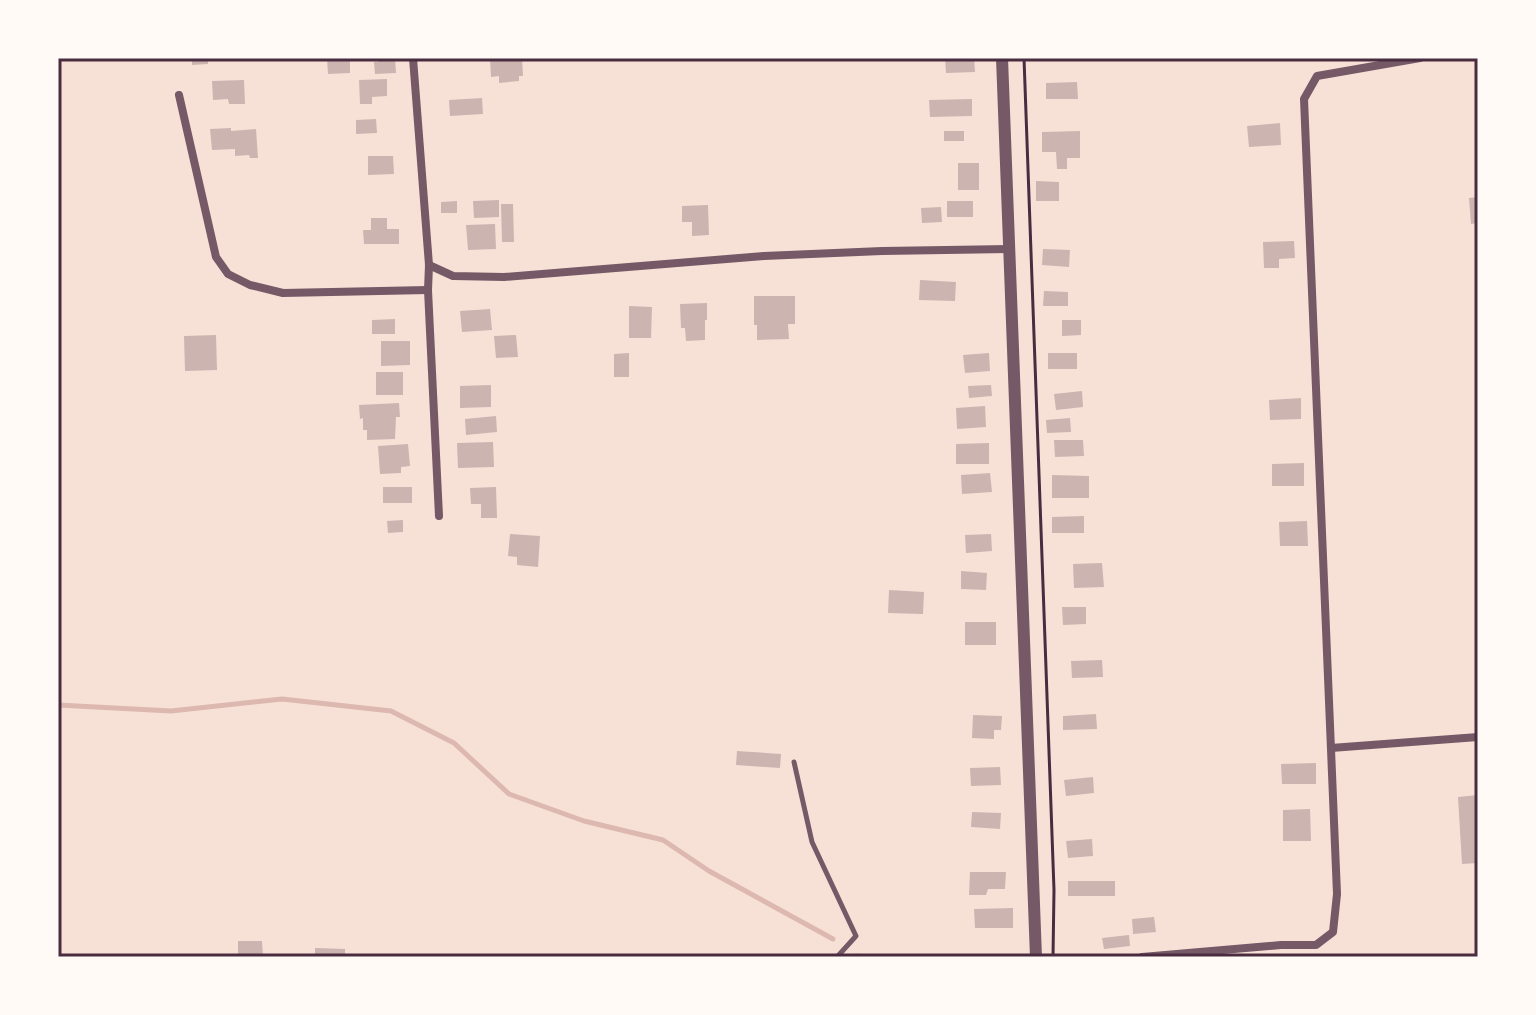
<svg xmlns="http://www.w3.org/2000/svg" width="1536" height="1015" font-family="'Times New Roman',serif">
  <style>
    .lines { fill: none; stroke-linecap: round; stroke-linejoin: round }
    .stream { stroke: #dcb8b0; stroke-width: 5 }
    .building { fill: #ccb4b1 }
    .path { stroke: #4a2c40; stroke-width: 3 }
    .service { stroke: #755966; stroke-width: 5 }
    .minor { stroke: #755966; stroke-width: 8 }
    .tertiary { stroke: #755966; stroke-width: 12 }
    .neatline { fill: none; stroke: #4a2c40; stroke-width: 3 }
  </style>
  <rect width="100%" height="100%" fill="#f7e1d7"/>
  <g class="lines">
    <!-- stream -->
    <g class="stream">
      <polyline points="58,705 171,711 282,699 391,711 454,743 509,794 584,821 663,840 709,871 833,939"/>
      <polyline points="856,956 864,957"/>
    </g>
  </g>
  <!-- building -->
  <g class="building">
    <polygon points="192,58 208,58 208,64 192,65"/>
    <polygon points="327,58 350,59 350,73 328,74"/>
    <polygon points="378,58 395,58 396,73 375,74 374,62 378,62"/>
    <polygon points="490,58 522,58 523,76 519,76 519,81 499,83 499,76 491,77"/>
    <polygon points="945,58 974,58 975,72 946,73"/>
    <polygon points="387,79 387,96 372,97 372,104 360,104 359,80"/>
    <polygon points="244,80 245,104 229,104 228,99 213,100 212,81"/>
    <polygon points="1077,82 1078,99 1046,99 1046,83"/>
    <polygon points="482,98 483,114 450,116 449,100"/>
    <polygon points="972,99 972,116 930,117 929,100"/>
    <polygon points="376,119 377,133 356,134 356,120"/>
    <polygon points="1280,123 1281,145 1249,147 1247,126"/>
    <polygon points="231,128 231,131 256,129 258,158 250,158 249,155 235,156 235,149 212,150 210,129"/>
    <rect x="944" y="131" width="20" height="10"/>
    <polygon points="1080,131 1080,158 1067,158 1067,169 1057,169 1056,152 1042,152 1042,132"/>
    <polygon points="368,156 393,156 394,174 368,175"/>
    <rect x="958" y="163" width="21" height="27"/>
    <polygon points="1036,181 1059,182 1059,201 1036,201"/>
    <polygon points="1478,197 1478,223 1471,224 1469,198"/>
    <polygon points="499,200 499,217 474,218 473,201"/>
    <polygon points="457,201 457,213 441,213 441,202"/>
    <rect x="947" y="201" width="26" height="16"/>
    <polygon points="501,204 513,204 514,242 502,242"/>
    <polygon points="708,205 709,235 692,236 692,222 682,222 682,206"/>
    <polygon points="941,207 942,222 922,223 921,208"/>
    <polygon points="371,218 387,218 387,229 399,229 399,244 364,244 363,230 371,230"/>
    <polygon points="495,224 496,249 468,250 466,225"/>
    <polygon points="1294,241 1295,258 1279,259 1279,268 1264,268 1263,242"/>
    <polygon points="1043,249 1070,250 1069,267 1042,265"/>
    <polygon points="920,280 956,282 955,301 919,300"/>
    <polygon points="1044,291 1068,292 1068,306 1043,306"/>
    <polygon points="754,296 795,296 795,324 788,324 789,339 757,340 757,325 754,325"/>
    <polygon points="707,303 707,320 705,320 705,340 686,341 685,328 681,328 680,304"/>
    <polygon points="629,306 652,307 651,338 629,338"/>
    <polygon points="490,309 492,330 462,332 460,311"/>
    <polygon points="395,319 395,334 372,334 372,320"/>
    <polygon points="1062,320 1081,320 1081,335 1062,336"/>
    <polygon points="216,335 217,370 185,371 184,336"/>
    <polygon points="516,335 518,357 496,358 494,336"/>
    <polygon points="381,341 410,341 410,365 381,366"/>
    <polygon points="629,353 629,377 614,377 614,354"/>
    <polygon points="989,353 990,371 965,373 963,355"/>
    <rect x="1048" y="353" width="29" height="16"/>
    <rect x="376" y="372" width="27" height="23"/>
    <polygon points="491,385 491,407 460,408 460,386"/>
    <polygon points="991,385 992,396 969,398 968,386"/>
    <polygon points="1082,391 1083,407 1056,410 1054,394"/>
    <polygon points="1301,398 1301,419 1270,420 1269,400"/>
    <polygon points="399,403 400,417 396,417 395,439 367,440 367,430 363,430 363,418 360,419 359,405"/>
    <polygon points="985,406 986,427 957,429 956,408"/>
    <polygon points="496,416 497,432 466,435 465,419"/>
    <polygon points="1070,418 1071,432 1047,433 1046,420"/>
    <polygon points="1054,440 1083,440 1084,456 1055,457"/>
    <polygon points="493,442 494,467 458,468 457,443"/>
    <polygon points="989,443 989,464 956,464 956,444"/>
    <polygon points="408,444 410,466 401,467 401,473 380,474 378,446"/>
    <polygon points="1304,463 1304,486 1272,486 1272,464"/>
    <polygon points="990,473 992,492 962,494 961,475"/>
    <polygon points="1052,475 1089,476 1089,498 1052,498"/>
    <rect x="383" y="487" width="29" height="16"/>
    <polygon points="496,487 497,518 481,518 481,504 471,504 470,488"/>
    <polygon points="1084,516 1084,533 1052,533 1052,517"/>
    <polygon points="403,520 403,532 388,533 387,521"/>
    <polygon points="1307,521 1308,546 1280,546 1279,522"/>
    <polygon points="510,534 540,536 538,567 517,565 517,557 508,556"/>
    <polygon points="991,534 992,551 966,553 965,535"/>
    <polygon points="1102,563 1104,587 1074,588 1073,564"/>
    <polygon points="961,571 987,573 986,590 961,589"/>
    <polygon points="889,590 924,592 923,614 888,613"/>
    <polygon points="1062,607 1086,607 1086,624 1063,625"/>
    <rect x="965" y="622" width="31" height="23"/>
    <polygon points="1102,660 1103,677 1072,678 1071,661"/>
    <polygon points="1096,714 1097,729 1063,730 1063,716"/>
    <polygon points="973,715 1002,716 1001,730 994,730 994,739 972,738"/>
    <polygon points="737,751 781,754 780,768 736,765"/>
    <polygon points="1316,763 1316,784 1282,784 1281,764"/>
    <polygon points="1000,767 1001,785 971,786 970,768"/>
    <polygon points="1093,777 1094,793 1066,796 1064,780"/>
    <polygon points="1478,795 1478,863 1462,864 1458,797"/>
    <polygon points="1310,809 1311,841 1283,841 1283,810"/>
    <polygon points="972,812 1001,813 1000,829 971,827"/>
    <polygon points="1092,839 1093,856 1068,858 1066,841"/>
    <polygon points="970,872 1006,872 1005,889 988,889 986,895 969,895"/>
    <rect x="1068" y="881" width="47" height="15"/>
    <polygon points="1013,908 1013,928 975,928 974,909"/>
    <polygon points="1154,917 1156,932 1133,934 1132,919"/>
    <polygon points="1129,935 1130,946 1104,949 1102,938"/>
    <polygon points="238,941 262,941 263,957 238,957"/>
    <polygon points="315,948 345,949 345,957 315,957"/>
  </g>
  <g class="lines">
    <!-- path -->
    <polyline class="path" points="1024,58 1054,890 1053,957"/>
    <!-- service -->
    <polyline class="service" points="794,762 812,842 856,936 837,957"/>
    <!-- minor -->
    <g class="minor">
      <polyline points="413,58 429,265 428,290 439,516"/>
      <polyline points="179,95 216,257 228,274 250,285 283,293 428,290"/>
      <polyline points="429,265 453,276 504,277 764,256 882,251 1009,249"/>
      <polyline points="1331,748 1478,737"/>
      <polyline points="1142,957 1281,945 1316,945 1333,932 1337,894 1304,99 1317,76 1420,58"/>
    </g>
    <!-- tertiary -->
    <polyline class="tertiary" points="1002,58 1036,957"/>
  </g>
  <!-- border -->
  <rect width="1536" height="1015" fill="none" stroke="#fffaf5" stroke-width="120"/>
  <rect x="60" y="60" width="1416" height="895" class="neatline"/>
</svg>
